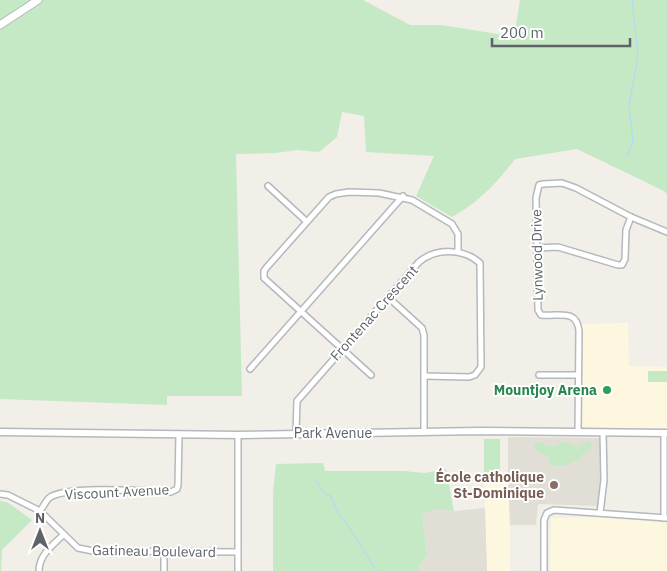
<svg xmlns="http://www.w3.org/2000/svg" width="667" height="571" font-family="'IBM Plex Sans',sans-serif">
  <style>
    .commercial { fill: #fef7e0 }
    .education { fill: #e1ded6 }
    .green { fill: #c5e8c5 }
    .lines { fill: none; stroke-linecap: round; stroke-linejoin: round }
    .stream { stroke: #aadaff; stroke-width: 1 }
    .minor-casing { stroke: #b5b8bc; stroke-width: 8 }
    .tertiary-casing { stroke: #b5b8bc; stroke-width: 9 }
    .secondary-casing { stroke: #b6babf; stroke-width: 9 }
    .minor { stroke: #fff; stroke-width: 5 }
    .tertiary { stroke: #fff; stroke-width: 6 }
    .secondary { stroke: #fff; stroke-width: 7 }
    .leisure-dot { fill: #2e9e5b; stroke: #fff; stroke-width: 2 }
    .education-dot { fill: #8d6e63; stroke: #fff; stroke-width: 2 }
    .labels { text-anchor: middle; stroke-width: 4; stroke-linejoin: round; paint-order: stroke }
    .street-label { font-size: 14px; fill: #5f6368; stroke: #fff }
    .leisure-label { font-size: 14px; font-weight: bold; fill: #27864d; stroke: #fff; text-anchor: end }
    .education-label { font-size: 14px; font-weight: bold; fill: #785e54; stroke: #fff; text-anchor: end }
  </style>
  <rect width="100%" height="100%" fill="#f1efe8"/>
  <!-- commercial -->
  <g class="commercial">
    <polygon points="628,323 629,366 667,367 667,429 582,427 582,324"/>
    <polygon points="484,480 508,480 510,525 510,571 487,571"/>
    <polygon points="599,517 667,523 667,571 550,571 551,518"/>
  </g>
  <!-- education -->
  <g class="education">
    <polygon points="508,437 600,438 601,490 598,506 538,504 536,525 510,525 508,480"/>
    <polygon points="485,508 487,571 419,571 418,568 427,553 422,514 437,509 454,511"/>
  </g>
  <!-- green -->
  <g class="green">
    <path d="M0 0H363L410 25H441L504 35 515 31 520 0H667V194L664 191 577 149 515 159C498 182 478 203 452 217L416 196 434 156 366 152 364 116 342 112 337 137 319 152 297 150 276 153 236 154 242 396H167V405L0 399Z"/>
    <rect x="648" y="371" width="19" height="11"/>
    <rect x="484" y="439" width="16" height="39"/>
    <polygon points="537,442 553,447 565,442 576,447 588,442 591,443 592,448 581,455 580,461 573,461 567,465 550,465 549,457 535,450 534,446"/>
    <polygon points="323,463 325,471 404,471 425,473 446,469 454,511 437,509 422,514 427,554 418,568 419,571 273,571 273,493 276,464"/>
    <polygon points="0,501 7,502 32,520 2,550 1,571 0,571"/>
  </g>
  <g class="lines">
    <!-- stream -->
    <g class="stream">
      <polyline points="627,156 633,141 629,107 638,55 632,0"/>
      <path d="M316 481 326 495 331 496C335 504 336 514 344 520L377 571"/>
    </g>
    <!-- minor casing -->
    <g class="minor-casing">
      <g id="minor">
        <polyline points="268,186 306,221"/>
        <polyline points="537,248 558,247 618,265 622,265 625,259 626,230 631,217"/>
        <polyline points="389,298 422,328 424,335 424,432"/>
        <polyline points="250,369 403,196"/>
        <polyline points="371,375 264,278 264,271 267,267 329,197 336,194 349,192 379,193 412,200 452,224 458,234 458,252"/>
        <polyline points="539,375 578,375"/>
        <path d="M578 432 579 331C577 308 558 317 541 315L538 310 536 198 539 185 543 184 562 183 576 188 631 217 667 232"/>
        <path d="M296 433 297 401 419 262C436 248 463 248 480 263L481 367 475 375 469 377 424 376"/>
        <polyline points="0,494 8,495 40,511 78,548 93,551 238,552"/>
        <path d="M40 511C43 507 46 501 49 498 65 485 148 491 171 492L177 489 178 485 179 434"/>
        <polyline points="600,513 604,480 603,432"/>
        <polyline points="664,518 664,433"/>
        <polyline points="164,551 164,571"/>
        <path d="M39 571C39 555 52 546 63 535"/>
        <polyline points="238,571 238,435"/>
        <polyline points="544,571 544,520 547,513 554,510 667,518"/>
      </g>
    </g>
    <!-- tertiary casing -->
    <g class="tertiary-casing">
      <polyline id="tertiary" points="0,432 238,435 480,431 667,433"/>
    </g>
    <!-- secondary casing -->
    <g class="secondary-casing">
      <polyline id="secondary" points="0,25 38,0"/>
    </g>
    <!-- minor -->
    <use href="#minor" class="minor"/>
    <!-- tertiary -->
    <use href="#tertiary" class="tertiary"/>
    <!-- secondary -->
    <use href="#secondary" class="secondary"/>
  </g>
  <!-- markers -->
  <circle class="leisure-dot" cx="607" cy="390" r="5"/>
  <circle class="education-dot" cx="554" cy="485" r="5"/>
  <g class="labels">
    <!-- street labels -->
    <g class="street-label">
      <text transform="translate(537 255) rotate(-91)" y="5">Lynwood Drive</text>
      <text transform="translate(374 313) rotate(-48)" y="5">Frontenac Crescent</text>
      <text x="333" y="438">Park Avenue</text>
      <text transform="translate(117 492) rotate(-3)" y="5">Viscount Avenue</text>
      <text transform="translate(154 551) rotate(1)" y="5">Gatineau Boulevard</text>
    </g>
    <!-- leisure labels -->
    <g class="leisure-label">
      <text x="597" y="395">Mountjoy Arena</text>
    </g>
    <!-- education labels -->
    <g class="education-label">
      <text x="544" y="482">École catholique<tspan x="544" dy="16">St-Dominique</tspan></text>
    </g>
  </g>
  <!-- north arrow -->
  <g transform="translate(40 531)" stroke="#ffffff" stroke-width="4" paint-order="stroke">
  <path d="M0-4L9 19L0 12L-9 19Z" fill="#5f6368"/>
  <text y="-8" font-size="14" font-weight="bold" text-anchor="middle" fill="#5f6368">N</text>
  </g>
  <!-- scale -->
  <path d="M492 38v8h138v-8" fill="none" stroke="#5f6368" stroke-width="2.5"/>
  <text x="500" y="38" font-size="15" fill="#5f6368" stroke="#ffffff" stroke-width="4" paint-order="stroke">200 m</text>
</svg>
